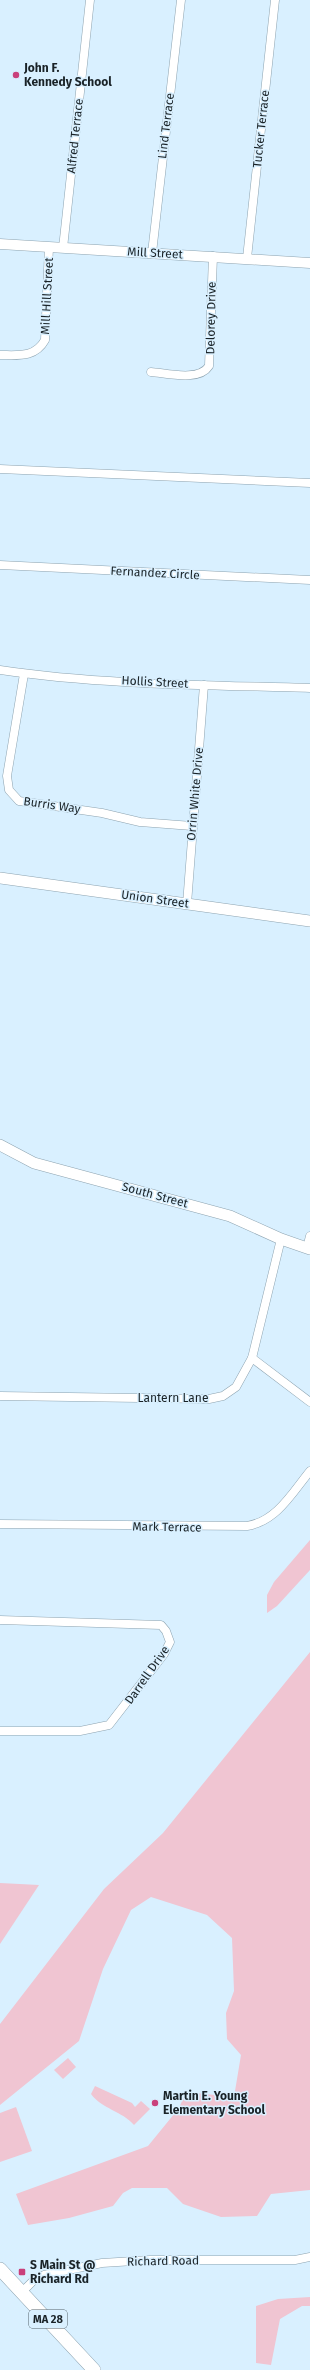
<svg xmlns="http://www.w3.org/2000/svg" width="310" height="2370" font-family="'Fira Sans',sans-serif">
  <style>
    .green { fill: #f0c5d2 }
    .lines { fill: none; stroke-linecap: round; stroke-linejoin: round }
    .minor-casing { stroke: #8da3b0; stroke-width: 9 }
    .tertiary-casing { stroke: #8da3b0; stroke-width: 11 }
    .secondary-casing { stroke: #8da3b0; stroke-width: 12 }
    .primary-casing { stroke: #8da3b0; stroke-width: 14 }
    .minor { stroke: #fff; stroke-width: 8 }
    .tertiary { stroke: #fff; stroke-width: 10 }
    .secondary { stroke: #fff; stroke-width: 11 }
    .primary { stroke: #fff; stroke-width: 13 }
    .poi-dot { fill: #c9407b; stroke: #d9f0ff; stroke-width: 1.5 }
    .labels { text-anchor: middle; stroke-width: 3; stroke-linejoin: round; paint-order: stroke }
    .shield { fill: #d9f0ff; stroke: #536068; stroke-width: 1 }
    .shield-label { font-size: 11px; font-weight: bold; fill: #192227 }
    .poi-label { font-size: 12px; font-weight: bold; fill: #192227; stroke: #d9f0ff; text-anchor: start }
    .street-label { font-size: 12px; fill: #192227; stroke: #d9f0ff }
  </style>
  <rect width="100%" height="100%" fill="#d9f0ff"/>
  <!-- green -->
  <g class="green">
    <polygon points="310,1540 310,1570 277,1606 267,1613 267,1595 274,1582"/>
    <polygon points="310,1652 310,2190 271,2194 257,2216 221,2217 183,2204 167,2188 132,2188 123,2193 113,2206 69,2218 28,2225 16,2194 148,2146 179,2108 186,2092 234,2097 241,2055 227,2039 226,2013 234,1991 232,1938 207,1915 151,1897 131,1910 103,1969 79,2041 0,2105 0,2024 104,1889 163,1833"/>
    <polygon points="0,1883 39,1885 0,1944"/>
    <polygon points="68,2058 76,2067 63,2079 54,2070"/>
    <path d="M95 2086 132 2103 135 2107 141 2101 150 2109 134 2125C122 2111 102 2109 91 2094Z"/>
    <polygon points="16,2107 32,2151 0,2162 0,2113"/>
    <polygon points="310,2297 310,2306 302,2306 280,2319 271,2365 256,2363 256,2306 278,2299"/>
  </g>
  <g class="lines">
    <!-- minor casing -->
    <g class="minor-casing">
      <g id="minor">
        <polyline points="63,248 90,0"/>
        <polyline points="152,253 181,0"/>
        <polyline points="247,258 275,0"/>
        <path d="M0 355C18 355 35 358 45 340L49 247"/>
        <path d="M151 372C166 373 199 382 209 366L213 256"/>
        <polyline points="0,469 310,483"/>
        <polyline points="0,565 310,580"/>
        <path d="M0 670C100 685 209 685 310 688"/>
        <polyline points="24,674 7,776 9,790 19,801 102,813 140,822 192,826"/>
        <polyline points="187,904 204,685"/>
        <polyline points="307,1248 310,1236"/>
        <polyline points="252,1358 310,1402"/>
        <polyline points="0,1396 209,1399 223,1396 236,1387 252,1358 281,1239"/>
        <path d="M0 1524 247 1526C277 1521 292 1493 310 1471"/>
        <polyline points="0,1620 161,1625 166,1631 170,1642 164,1654 109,1725 80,1731 0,1731"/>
        <polyline points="23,2291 34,2280 44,2275 102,2263 150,2260 295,2260 310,2257"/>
      </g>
    </g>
    <!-- tertiary casing -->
    <g class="tertiary-casing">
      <polyline id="tertiary" points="0,244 310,263"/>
    </g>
    <!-- secondary casing -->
    <g class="secondary-casing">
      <g id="secondary">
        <polyline points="0,878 310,921"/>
        <polyline points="0,1145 34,1163 230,1216 281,1239 310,1249"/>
      </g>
    </g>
    <!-- primary casing -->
    <g class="primary-casing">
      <polyline id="primary" points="0,2269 94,2370"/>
    </g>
    <!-- minor -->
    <use href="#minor" class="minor"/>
    <!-- tertiary -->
    <use href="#tertiary" class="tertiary"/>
    <!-- secondary -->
    <use href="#secondary" class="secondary"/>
    <!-- primary -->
    <use href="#primary" class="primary"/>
  </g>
  <!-- markers -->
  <g class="poi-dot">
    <circle cx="16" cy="75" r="4"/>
    <circle cx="155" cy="2103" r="4"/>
    <rect x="18" y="2268" width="8" height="8" rx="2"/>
  </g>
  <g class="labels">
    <!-- shield labels -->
    <rect class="shield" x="29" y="2310" width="38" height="18" rx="3"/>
    <g class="shield-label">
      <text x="48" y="2323">MA 28</text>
    </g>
    <!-- poi labels -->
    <g class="poi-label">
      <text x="24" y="72">John F.<tspan x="24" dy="14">Kennedy School</tspan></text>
      <text x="163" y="2100">Martin E. Young<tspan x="163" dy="14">Elementary School</tspan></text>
      <text x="30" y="2269">S Main St @<tspan x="30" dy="14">Richard Rd</tspan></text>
    </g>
    <!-- street labels -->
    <g class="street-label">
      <text transform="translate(166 126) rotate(-83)" y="4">Lind Terrace</text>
      <text transform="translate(261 129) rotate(-84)" y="4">Tucker Terrace</text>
      <text transform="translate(75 136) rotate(-84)" y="4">Alfred Terrace</text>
      <text transform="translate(155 253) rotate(3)" y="4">Mill Street</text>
      <text transform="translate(47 296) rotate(-87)" y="4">Mill Hill Street</text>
      <text transform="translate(211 318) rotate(-89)" y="4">Delorey Drive</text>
      <text transform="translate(155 573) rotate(3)" y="4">Fernandez Circle</text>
      <text transform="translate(155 682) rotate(3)" y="4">Hollis Street</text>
      <text transform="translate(195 794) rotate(-85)" y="4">Orrin White Drive</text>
      <text transform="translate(52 805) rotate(8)" y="4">Burris Way</text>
      <text transform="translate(155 899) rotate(8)" y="4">Union Street</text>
      <text transform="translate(155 1195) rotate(15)" y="4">South Street</text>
      <text x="173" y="1402">Lantern Lane</text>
      <text transform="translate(167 1527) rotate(1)" y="4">Mark Terrace</text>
      <text transform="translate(147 1675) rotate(-55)" y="4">Darrell Drive</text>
      <text transform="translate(163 2261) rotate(-1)" y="4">Richard Road</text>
    </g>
  </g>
</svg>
